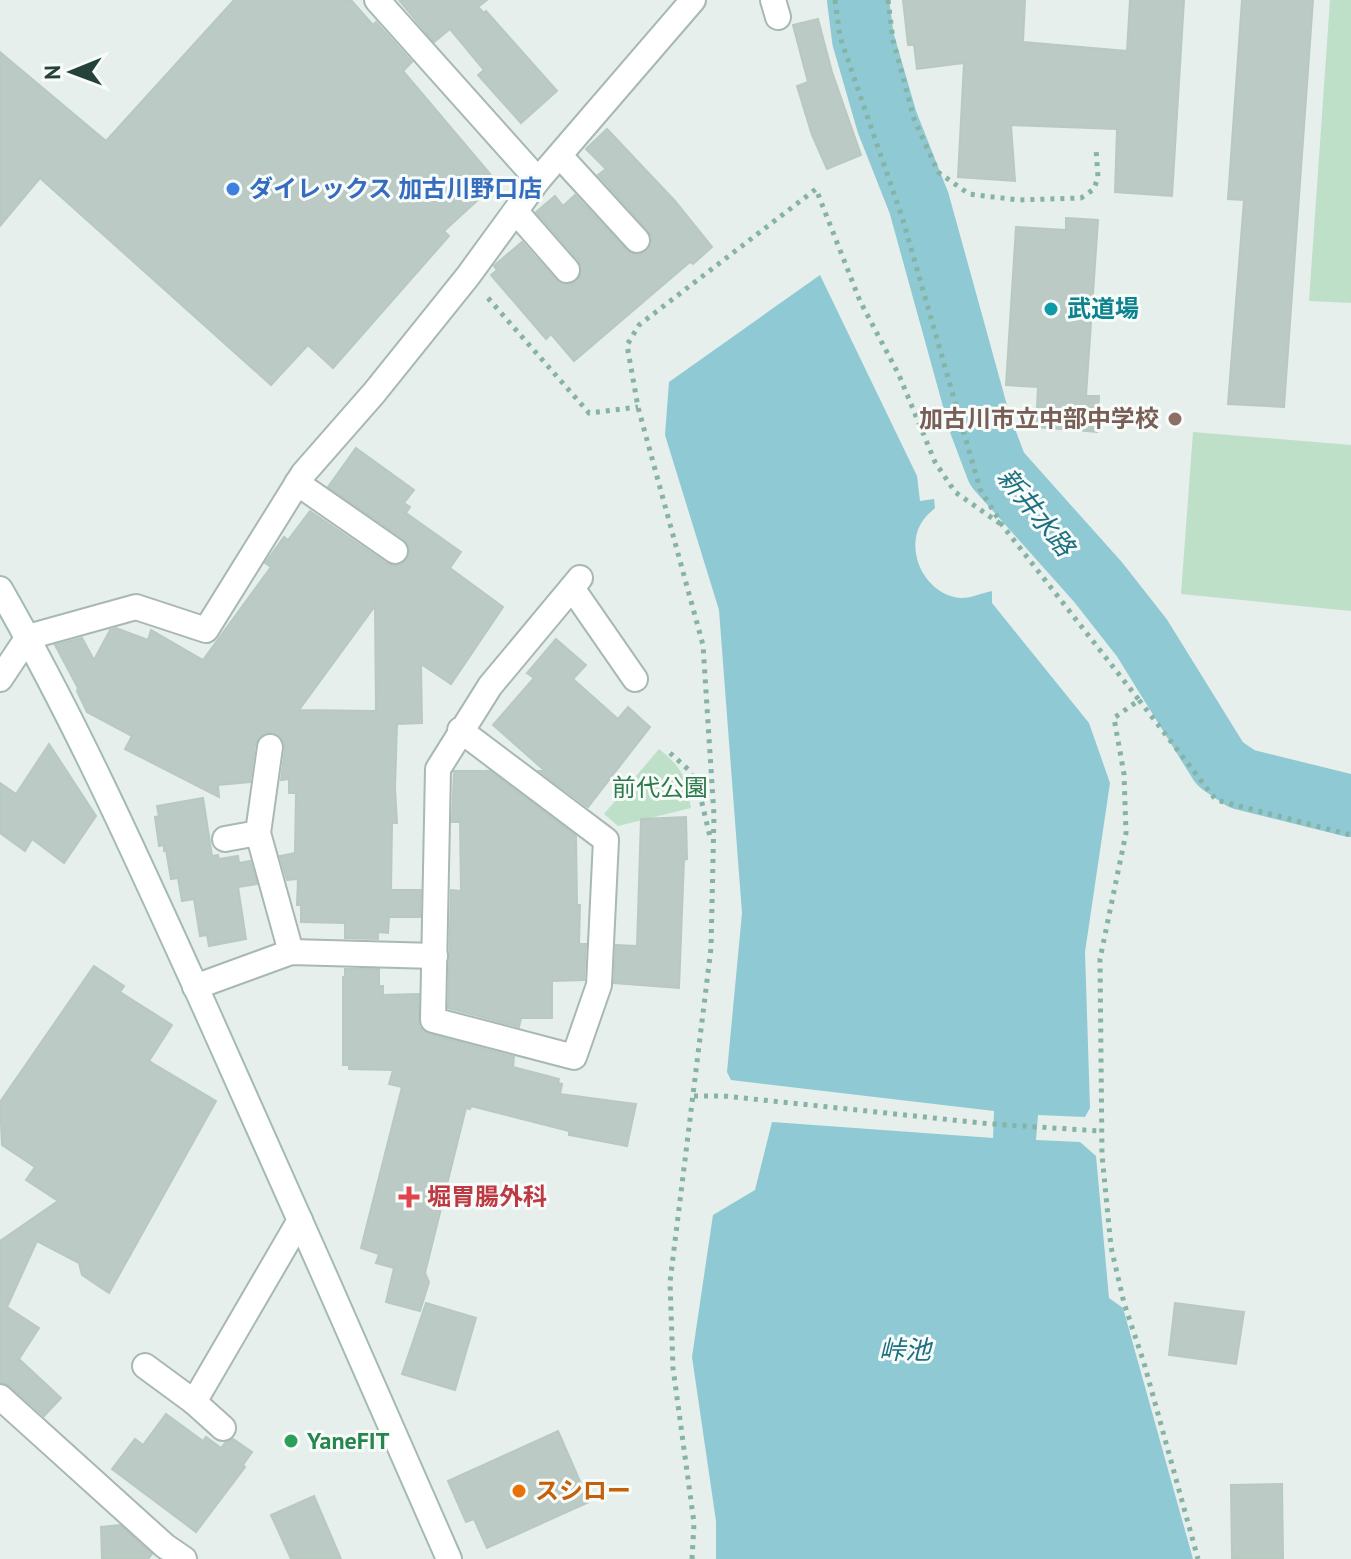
<svg xmlns="http://www.w3.org/2000/svg" width="1351" height="1559" font-family="'PT Sans','Noto Sans JP',sans-serif">
  <style>
    .green { fill: #bfe0c8 }
    .water { fill: #8ec9d4 }
    .lines { fill: none; stroke-linecap: round; stroke-linejoin: round }
    .river { stroke: #8ec9d4; stroke-width: 62 }
    .building { fill: #bbcac4; stroke: #b8c9c2; stroke-width: 2; fill-rule: evenodd }
    .street-casing { stroke: #a8b8b2; stroke-width: 28 }
    .secondary-casing { stroke: #a4bbb3; stroke-width: 28 }
    .path { stroke: #86b3a5; stroke-width: 5; stroke-dasharray: 4 6; stroke-linecap: butt }
    .street { stroke: #fff; stroke-width: 24 }
    .secondary { stroke: #fff; stroke-width: 24 }
    .shop-dot { fill: #3f7fe0; stroke: #f7fbf9; stroke-width: 3 }
    .culture-dot { fill: #0f9aa8; stroke: #f7fbf9; stroke-width: 3 }
    .education-dot { fill: #8d6e63; stroke: #f7fbf9; stroke-width: 3 }
    .health-dot { fill: #e0444e; stroke: #f7fbf9; stroke-width: 3 }
    .leisure-dot { fill: #2e9e5b; stroke: #f7fbf9; stroke-width: 3 }
    .food-dot { fill: #e8710a; stroke: #f7fbf9; stroke-width: 3 }
    .labels { text-anchor: middle; stroke-width: 6; stroke-linejoin: round; paint-order: stroke }
    .shop-label { font-size: 24px; font-weight: bold; fill: #366cbe; stroke: #f7fbf9; text-anchor: start }
    .culture-label { font-size: 24px; font-weight: bold; fill: #0d838f; stroke: #f7fbf9; text-anchor: start }
    .education-label { font-size: 24px; font-weight: bold; fill: #785e54; stroke: #f7fbf9; text-anchor: end }
    .park-label { font-size: 24px; fill: #2d7a4b; stroke: #f7fbf9 }
    .health-label { font-size: 24px; font-weight: bold; fill: #be3a42; stroke: #f7fbf9; text-anchor: start }
    .leisure-label { font-size: 24px; font-weight: bold; fill: #27864d; stroke: #f7fbf9; text-anchor: start }
    .food-label { font-size: 24px; font-weight: bold; fill: #c56008; stroke: #f7fbf9; text-anchor: start }
    .water-label { font-size: 26px; font-style: italic; fill: #1c6f80; stroke: #f7fbf9 }
  </style>
  <rect width="100%" height="100%" fill="#e6efeb"/>
  <!-- green -->
  <g class="green">
    <polygon points="1330,0 1351,0 1351,303 1309,301"/>
    <polygon points="1193,432 1351,445 1351,611 1181,594"/>
    <path d="M659 749C683 768 686 778 691 808L618 826 604 814Z"/>
  </g>
  <!-- water -->
  <path class="water" d="M820 275 917 476 920 501 934 499 935 508C927 515 920 522 917 533 909 562 931 596 961 598 973 598 981 593 992 591V603L1089 723 1110 783 1085 952 1090 1108 1085 1117 1038 1115 1036 1140 1080 1142 1096 1156 1109 1298 1123 1308 1193 1559H716V1521L692 1357 713 1215 755 1190 772 1122 993 1138 994 1111 731 1080 727 1072 742 913 719 610 665 435 669 382Z"/>
  <g class="lines">
    <!-- river -->
    <polyline class="river" points="858,0 863,39 887,122 919,203 980,424 997,469 1098,582 1142,638 1220,764 1242,779 1351,806"/>
  </g>
  <!-- building -->
  <g class="building">
    <polygon points="234,0 351,0 373,25 376,22 412,62 403,71 491,175 485,182 491,188 444,231 449,236 333,368 308,345 271,385 40,178 0,226 0,52 106,141"/>
    <polygon points="399,0 487,0 478,7 484,13 486,11 557,91 521,123 478,75 484,70 450,29 434,42"/>
    <polygon points="903,0 1025,0 1023,42 1127,51 1130,0 1184,0 1172,196 1115,192 1117,129 1011,125 1015,181 958,177 964,63 917,69 914,45 908,45"/>
    <polygon points="1242,0 1313,0 1284,407 1228,404 1244,200 1228,199"/>
    <polygon points="818,19 832,72 861,155 827,169 812,135 797,86 808,82 793,25"/>
    <polygon points="607,129 675,201 712,247 693,264 690,262 574,361 551,334 546,339 491,275 497,270 494,266 496,264 522,242 556,280 569,285 577,281 581,274 579,261 536,212 555,196 563,206 575,195 627,251 639,255 648,250 652,238 649,231 598,175 606,169 586,149"/>
    <polygon points="1066,218 1098,220 1086,396 1099,396 1097,432 1036,427 1038,387 1006,385 1016,227 1066,230"/>
    <path d="M356 448 414 490 404 503 410 507 406 513 461 552 450 568 503 607 451 684 421 664 422 723 397 724 395 788 397 823H392L391 890H421L420 917H389L388 933 378 932V939L345 938V923L301 922V905H297L298 879 287 880 280 856 295 853 296 793H289V779L281 780 285 748 280 736 271 732 259 737 255 745 250 782 218 785 219 797 125 749 132 736 87 712 77 691 78 688 55 645 82 638 94 660 110 630 116 628 148 640 151 630 203 660 271 567 265 563 284 537 288 540 310 511 386 563 395 566 402 564 410 551 404 539 328 487ZM375 606 376 711 299 710Z"/>
    <polygon points="556,639 586,665 573,679 618,719 628,707 650,727 588,807 539,771 545,771 493,725 534,678 527,673"/>
    <polygon points="49,744 96,816 64,863 32,839 25,851 0,833 0,783 16,794"/>
    <polygon points="454,771 490,771 576,836 577,905 580,905 579,944 586,944 584,980 552,981 552,1018 521,1018 519,1027 448,1008 451,890 461,891 460,822 452,822"/>
    <polygon points="203,798 212,856 218,855 219,859 238,856 239,863 250,861 257,884 238,887 246,939 209,946 207,935 200,936 194,899 182,901 178,878 171,879 166,850 164,851 164,845 159,846 155,817 159,816 157,806"/>
    <polygon points="686,817 687,859 684,860 679,988 614,983 616,945 637,946 641,819"/>
    <polygon points="94,966 124,986 120,992 172,1025 149,1061 216,1101 109,1293 82,1275 79,1263 37,1241 7,1307 39,1328 19,1359 61,1398 44,1416 10,1386 0,1382 0,1241 58,1201 26,1180 35,1167 2,1145 0,1102"/>
    <polygon points="345,969 379,969 379,986 383,986 383,995 419,994 419,1026 429,1034 514,1057 513,1067 559,1079 558,1083 562,1084 560,1094 636,1104 627,1146 569,1135 569,1131 471,1106 470,1109 466,1108 425,1273 429,1282 420,1311 386,1302 394,1268 376,1263 379,1254 361,1248 402,1087 389,1084 393,1070 349,1069 349,1065 343,1065 343,977 345,977"/>
    <polygon points="426,1303 476,1318 455,1390 402,1374"/>
    <polygon points="1175,1303 1244,1312 1236,1364 1169,1355"/>
    <polygon points="166,1414 203,1441 206,1437 221,1448 225,1443 233,1439 252,1452 243,1465 245,1467 196,1532 112,1469 135,1439 143,1445"/>
    <polygon points="558,1431 589,1502 487,1548 474,1519 466,1522 448,1481"/>
    <polygon points="1282,1484 1283,1559 1232,1559 1231,1485"/>
    <polygon points="314,1496 341,1559 291,1559 271,1515"/>
    <polygon points="120,1525 152,1554 148,1559 102,1559 101,1527"/>
  </g>
  <g class="lines">
    <!-- street casing -->
    <g class="street-casing">
      <g id="street">
        <polyline points="377,0 538,180"/>
        <polyline points="773,0 778,17"/>
        <polyline points="561,157 637,240"/>
        <polyline points="517,213 567,270"/>
        <polyline points="297,483 395,551"/>
        <polyline points="572,588 635,679"/>
        <polyline points="0,679 28,637 136,607 206,630 303,474 374,393 468,276 538,180 693,0"/>
        <polyline points="460,730 606,840 599,985 574,1057 433,1020 438,769 490,686 580,578"/>
        <polyline points="270,747 258,833 291,952"/>
        <polyline points="225,839 258,833"/>
        <polyline points="195,987 291,952 435,956"/>
        <polyline points="145,1366 194,1402 223,1428"/>
        <polyline points="0,1397 165,1546 184,1559"/>
        <polyline points="194,1402 300,1220"/>
      </g>
    </g>
    <!-- secondary casing -->
    <g class="secondary-casing">
      <path id="secondary" d="M0 589C78 725 142 869 207 1012 289 1194 369 1376 449 1559"/>
    </g>
    <!-- path -->
    <g class="path">
      <polyline points="835,0 840,37 902,217 980,489 1002,525 1139,700 1114,718 1124,774 1126,833 1100,959 1102,1155 1111,1247 1124,1303 1144,1363 1198,1559"/>
      <polyline points="888,0 893,40 914,119 938,172 969,194 1018,200 1081,198 1094,189 1098,177 1096,149"/>
      <polyline points="488,298 589,413 638,407"/>
      <polyline points="1139,700 1216,800 1351,835"/>
      <polyline points="670,753 690,771 701,799 711,841"/>
      <polyline points="694,1096 724,1096 991,1124 1100,1131"/>
      <polyline points="692,1559 694,1523 673,1368 670,1282 711,948 714,815 703,645 638,407 627,345 639,325 816,189 860,301 899,375 935,462 955,492 1002,525"/>
    </g>
    <!-- street -->
    <use href="#street" class="street"/>
    <!-- secondary -->
    <use href="#secondary" class="secondary"/>
  </g>
  <!-- markers -->
  <circle class="shop-dot" cx="233" cy="189" r="8"/>
  <circle class="culture-dot" cx="1051" cy="309" r="8"/>
  <circle class="education-dot" cx="1175" cy="419" r="8"/>
  <path class="health-dot" d="M405 1185h8v8h8v8h-8v8h-8v-8h-8v-8h8z"/>
  <circle class="leisure-dot" cx="291" cy="1441" r="8"/>
  <circle class="food-dot" cx="519" cy="1491" r="8"/>
  <g class="labels">
    <!-- shop labels -->
    <g class="shop-label">
      <text x="249" y="197">ダイレックス 加古川野口店</text>
    </g>
    <!-- culture labels -->
    <g class="culture-label">
      <text x="1067" y="317">武道場</text>
    </g>
    <!-- education labels -->
    <g class="education-label">
      <text x="1159" y="427">加古川市立中部中学校</text>
    </g>
    <!-- park labels -->
    <g class="park-label">
      <text x="660" y="796">前代公園</text>
    </g>
    <!-- health labels -->
    <g class="health-label">
      <text x="427" y="1205">堀胃腸外科</text>
    </g>
    <!-- leisure labels -->
    <g class="leisure-label">
      <text x="307" y="1449">YaneFIT</text>
    </g>
    <!-- food labels -->
    <g class="food-label">
      <text x="535" y="1499">スシロー</text>
    </g>
    <!-- water labels -->
    <g class="water-label">
      <text transform="translate(1036 512) rotate(51)" y="9">新井水路</text>
      <text x="905" y="1359">峠池</text>
    </g>
  </g>
  <!-- north arrow -->
  <g transform="translate(72 72) rotate(269)" stroke="#f7fbf9" stroke-width="6" paint-order="stroke">
  <path d="M0-6L14 30L0 20L-14 30Z" fill="#24423a"/>
  <text y="-12" font-size="22" font-weight="bold" text-anchor="middle" fill="#24423a">N</text>
  </g>
</svg>
